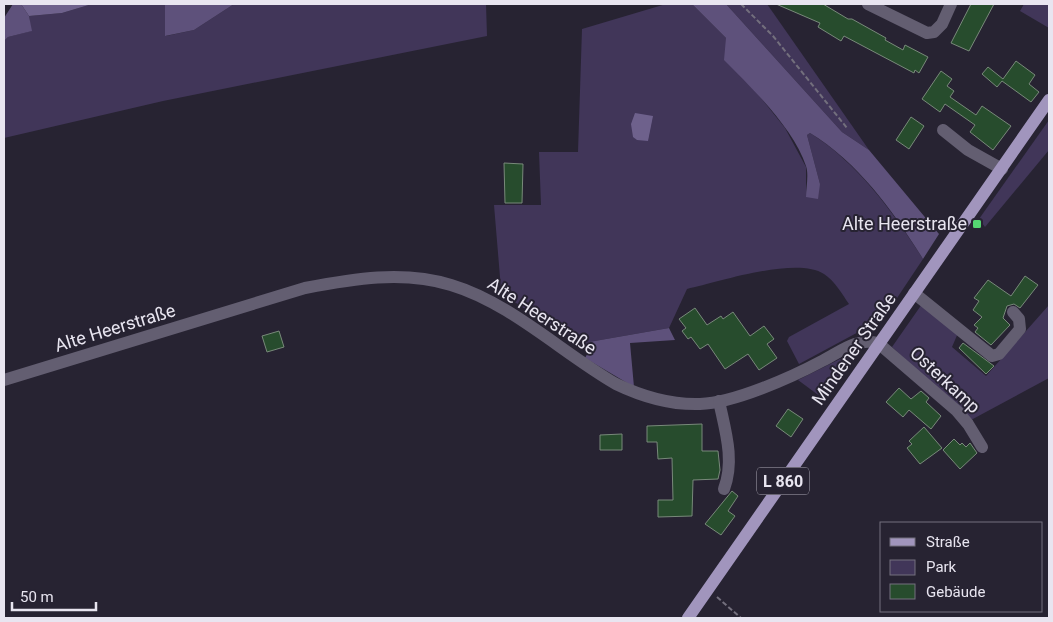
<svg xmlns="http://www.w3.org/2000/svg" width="1053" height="622" font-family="Roboto,sans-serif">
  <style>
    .green { fill: #413659 }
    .forest { fill: #5e517b }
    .water { fill: #6e618c }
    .building { fill: #274c2d; stroke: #78897a }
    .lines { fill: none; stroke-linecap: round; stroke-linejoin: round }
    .path { stroke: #736f7d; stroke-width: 2; stroke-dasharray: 5 2.5; stroke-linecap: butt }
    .minor { stroke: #635e71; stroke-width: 12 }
    .major { stroke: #a195bd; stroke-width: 12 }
    .poi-dot { fill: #55d672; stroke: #272332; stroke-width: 2 }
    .labels { text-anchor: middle; stroke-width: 4; stroke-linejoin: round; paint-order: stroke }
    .shield { fill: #272332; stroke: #aeabb7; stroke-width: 1 }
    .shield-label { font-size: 16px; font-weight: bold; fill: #e8e5f0 }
    .poi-label { font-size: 18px; fill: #e8e5f0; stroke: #272332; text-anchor: end }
    .street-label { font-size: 18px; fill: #e8e5f0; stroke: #272332 }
  </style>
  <rect width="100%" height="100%" fill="#272332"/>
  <!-- green -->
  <g class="green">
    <polygon points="92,4 165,4 166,36 194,30 234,4 486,4 487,36 163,101 4,138 4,41 8,37 31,31 29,16 62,13"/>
    <path d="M666 4H692L726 38 757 93 785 128 806 167V197L820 184 807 135 810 133C858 163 893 212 923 259L881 322 864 329 799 364 787 341 789 337 849 304C842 294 835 281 824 274 796 256 719 282 687 289L669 328 589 342V351L510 299 501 289 494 205H541L539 152H578L582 29Z"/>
    <polygon points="726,4 767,4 869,150 842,132"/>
    <polygon points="1024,4 1049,4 1049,28 1020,11"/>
    <polygon points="1049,120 1049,150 985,227 979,219"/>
    <polygon points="922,304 958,333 952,347 986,376 1049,305 1049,378 971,420 892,347"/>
    <polygon points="850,354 853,357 825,400 798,380"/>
  </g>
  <!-- forest -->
  <g class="forest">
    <polygon points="13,4 21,4 29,16 32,31 8,37 4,41 4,18"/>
    <polygon points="165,4 234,4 194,30 165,36"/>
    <path d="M692 4H726L842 132 869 150 939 234 923 259C894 212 858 162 810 133L807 135 820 184 818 199 806 197C806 188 809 175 806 166 794 129 751 87 724 60L726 38Z"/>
    <polygon points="669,328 675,340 630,343 634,387 585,358 589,351 589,342"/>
  </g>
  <!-- water -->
  <g class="water">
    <polygon points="21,4 92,4 62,13 29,16"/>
    <polygon points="635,113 653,116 648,141 637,140 633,137 631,124"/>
  </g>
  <!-- building -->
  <g class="building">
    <polygon points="776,4 823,4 848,19 852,19 886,38 885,40 903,50 905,45 928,57 919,73 915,70 914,73 844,36 841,41 818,27 820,23"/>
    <polygon points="971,4 994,4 969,51 951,43"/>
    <polygon points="1016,61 1035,75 1029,84 1039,92 1031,102 1002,81 997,87 982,74 988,67 1003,79"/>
    <polygon points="941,71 952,79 947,86 954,91 950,97 976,115 982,106 1011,126 993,150 970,132 975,125 945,104 940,112 922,99"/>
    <polygon points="911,117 924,126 909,149 896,140"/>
    <polygon points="504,163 523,164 522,203 505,203"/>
    <polygon points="1025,276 1038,285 1020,308 1014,304 1007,306 1003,318 1010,325 991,345 975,332 978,328 974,325 982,317 973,310 979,301 974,298 988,280 1011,296"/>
    <polygon points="695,308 707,325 721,316 723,319 733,312 750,336 764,326 774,339 767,344 777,358 759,370 748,354 725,369 708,344 700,349 691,337 688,339 682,331 686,328 679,319"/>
    <polygon points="279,331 284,347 267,352 262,336"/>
    <polygon points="963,343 994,366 986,374 959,348"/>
    <polygon points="899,388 911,399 921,391 929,398 926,402 941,416 931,429 909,410 903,417 886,402"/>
    <polygon points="788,409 803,419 791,437 776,426"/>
    <polygon points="702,424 702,451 718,451 720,470 718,479 693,480 692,516 658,517 658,500 673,500 672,458 658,459 657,442 647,442 647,426"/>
    <polygon points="924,427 942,448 920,464 907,448 912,444 909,441"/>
    <polygon points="622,434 622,450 600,450 600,435"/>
    <polygon points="954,439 960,445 962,443 966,447 970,443 977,453 960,469 943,450"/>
    <polygon points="732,491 738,496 728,511 735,516 721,535 705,524"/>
  </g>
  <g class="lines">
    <!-- path -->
    <g class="path">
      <polyline points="741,4 773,36 847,128"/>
      <polyline points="717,597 741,618"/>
    </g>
    <!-- minor -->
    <g class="minor">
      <polyline points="868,4 927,33 934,32 942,24 951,4"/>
      <polyline points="943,130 968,150 1002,169"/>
      <polyline points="914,293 992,356 999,354 1020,329 1019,319 1013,312"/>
      <path d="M4 380 305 288C352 279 403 270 451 285 511 303 562 353 616 384 643 397 670 405 700 404 734 403 792 377 822 361 840 352 857 337 878 343L957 411 968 424 982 447"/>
      <path d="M719 401C725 430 735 460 724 489"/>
    </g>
    <!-- major -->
    <polyline class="major" points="688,618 1049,100"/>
  </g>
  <!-- markers -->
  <rect class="poi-dot" x="972" y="219" width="10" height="10" rx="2.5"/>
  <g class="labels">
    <!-- shield labels -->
    <rect class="shield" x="757" y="467.5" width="52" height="27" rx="4"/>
    <g class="shield-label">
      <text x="783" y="487">L 860</text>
    </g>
    <!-- poi labels -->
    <g class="poi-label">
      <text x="967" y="230">Alte Heerstraße</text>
    </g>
    <!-- street labels -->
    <g class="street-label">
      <text transform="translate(542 316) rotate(33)" y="6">Alte Heerstraße</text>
      <text transform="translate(115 328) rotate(-17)" y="6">Alte Heerstraße</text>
      <text transform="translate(854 349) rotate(-55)" y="6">Mindener Straße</text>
      <text transform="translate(945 380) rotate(43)" y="6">Osterkamp</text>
    </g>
  </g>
  <!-- border -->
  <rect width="1053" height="622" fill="none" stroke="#e8e5f0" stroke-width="10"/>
  <!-- legend -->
  <rect x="880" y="522" width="162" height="90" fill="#272332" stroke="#74717e"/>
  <rect x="890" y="538" width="25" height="8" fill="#a195bd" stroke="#74717e"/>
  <text x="926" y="547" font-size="15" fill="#e8e5f0">Straße</text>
  <rect x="890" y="560" width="25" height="15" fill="#413659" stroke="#74717e"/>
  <text x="926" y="572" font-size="15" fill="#e8e5f0">Park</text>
  <rect x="890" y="584" width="25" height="15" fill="#274c2d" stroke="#74717e"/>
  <text x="926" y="597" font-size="15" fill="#e8e5f0">Gebäude</text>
  <!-- scale -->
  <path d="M12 602v8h84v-8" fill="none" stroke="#e8e5f0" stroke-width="2.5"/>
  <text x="20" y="602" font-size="15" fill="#e8e5f0" stroke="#272332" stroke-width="4" paint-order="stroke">50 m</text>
</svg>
